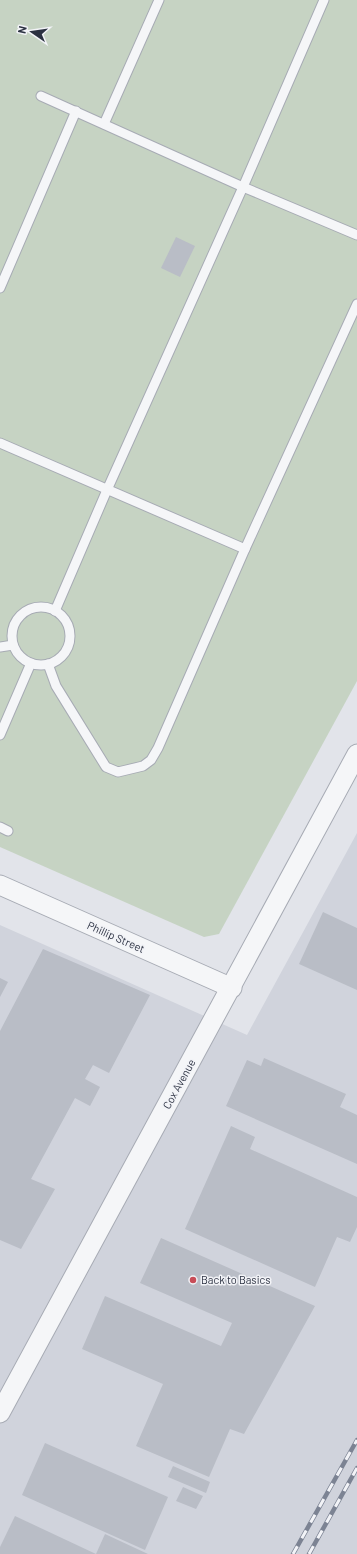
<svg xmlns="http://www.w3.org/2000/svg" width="357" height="1554" font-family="Barlow,sans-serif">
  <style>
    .built { fill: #d0d3dc }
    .green { fill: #c6d3c3 }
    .building { fill: #b9bdc6 }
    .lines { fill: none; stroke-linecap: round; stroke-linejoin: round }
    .service-casing { stroke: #a7abb4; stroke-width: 11 }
    .minor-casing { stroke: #a7abb4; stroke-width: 21 }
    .service { stroke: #f5f6f8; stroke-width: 9 }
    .minor { stroke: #f5f6f8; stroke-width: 19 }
    .rail-casing { stroke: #7c8393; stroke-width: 4.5 }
    .rail { stroke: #f2f3f7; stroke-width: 3; stroke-dasharray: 9; stroke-linecap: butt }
    .poi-dot { fill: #c84d58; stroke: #f2f3f7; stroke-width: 1.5 }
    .labels { text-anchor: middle; stroke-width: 3; stroke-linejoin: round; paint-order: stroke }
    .street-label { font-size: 11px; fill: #2b3141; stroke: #f2f3f7 }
    .poi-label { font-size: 11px; fill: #2b3141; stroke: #f2f3f7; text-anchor: start }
  </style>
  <rect width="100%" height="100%" fill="#e2e4ea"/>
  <!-- built -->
  <polygon class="built" points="357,833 357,1554 0,1554 0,925 247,1035"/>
  <!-- green -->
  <polygon class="green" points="0,0 357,0 357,681 219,934 204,937 0,847"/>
  <!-- building -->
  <g class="building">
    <polygon points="176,237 195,246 180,277 161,268"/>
    <polygon points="323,912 357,928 357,990 299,964"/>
    <polygon points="43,949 150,995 109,1073 93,1065 85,1079 100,1087 90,1106 75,1098 31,1179 55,1189 21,1249 0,1240 0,1031"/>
    <polygon points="0,978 8,982 0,997"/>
    <polygon points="264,1058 346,1094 340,1107 357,1115 357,1164 226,1106 247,1060 261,1066"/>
    <polygon points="231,1126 255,1137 250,1149 357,1197 357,1227 350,1242 337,1237 315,1287 185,1229"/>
    <polygon points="161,1238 315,1306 244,1434 230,1429 209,1477 136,1446 163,1384 82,1349 105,1296 221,1346 232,1323 140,1283"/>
    <polygon points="45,1443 168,1497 145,1550 22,1495"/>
    <polygon points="173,1466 210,1482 206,1493 168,1477"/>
    <polygon points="183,1487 203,1496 196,1509 176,1501"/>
    <polygon points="15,1516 96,1554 0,1554 0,1547"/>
    <polygon points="105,1534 148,1554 96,1554"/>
  </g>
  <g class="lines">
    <!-- service casing -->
    <g class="service-casing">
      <g id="service">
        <polyline points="41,96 243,187 357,235"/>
        <polyline points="104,124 159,0"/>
        <polyline points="0,288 76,111"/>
        <polyline points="0,443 245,549"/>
        <circle cx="41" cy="636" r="29"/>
        <polyline points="55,611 107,490 243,187 324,0"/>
        <polyline points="0,647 13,645"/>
        <polyline points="48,664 56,686 106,767 118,772 143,766 151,760 158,748 245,549 357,304"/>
        <polyline points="0,735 31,663"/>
        <polyline points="0,827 8,831"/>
      </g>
    </g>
    <!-- minor casing -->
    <g class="minor-casing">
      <g id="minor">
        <polyline points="0,885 232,988"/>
        <polyline points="0,1413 357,754"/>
      </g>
    </g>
    <!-- service -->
    <use href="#service" class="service"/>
    <!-- minor -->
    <use href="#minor" class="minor"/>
    <!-- rail casing -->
    <g class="rail-casing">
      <g id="rail">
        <polyline points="293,1554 357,1440"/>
        <polyline points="309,1554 357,1468"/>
      </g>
    </g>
    <!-- rail -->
    <use href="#rail" class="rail"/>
  </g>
  <!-- markers -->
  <circle class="poi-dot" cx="193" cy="1280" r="4"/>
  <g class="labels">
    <!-- street labels -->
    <g class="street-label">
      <text transform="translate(116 937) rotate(24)" y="4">Phillip Street</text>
      <text transform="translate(179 1084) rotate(-61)" y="4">Cox Avenue</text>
    </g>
    <!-- poi labels -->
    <g class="poi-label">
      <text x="201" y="1284">Back to Basics</text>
    </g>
  </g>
  <!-- north arrow -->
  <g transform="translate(32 32) rotate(283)" stroke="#f2f3f7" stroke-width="3" paint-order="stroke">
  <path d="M0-3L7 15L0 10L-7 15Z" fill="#2b3141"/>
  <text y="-6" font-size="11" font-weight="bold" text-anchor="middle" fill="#2b3141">N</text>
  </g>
</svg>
